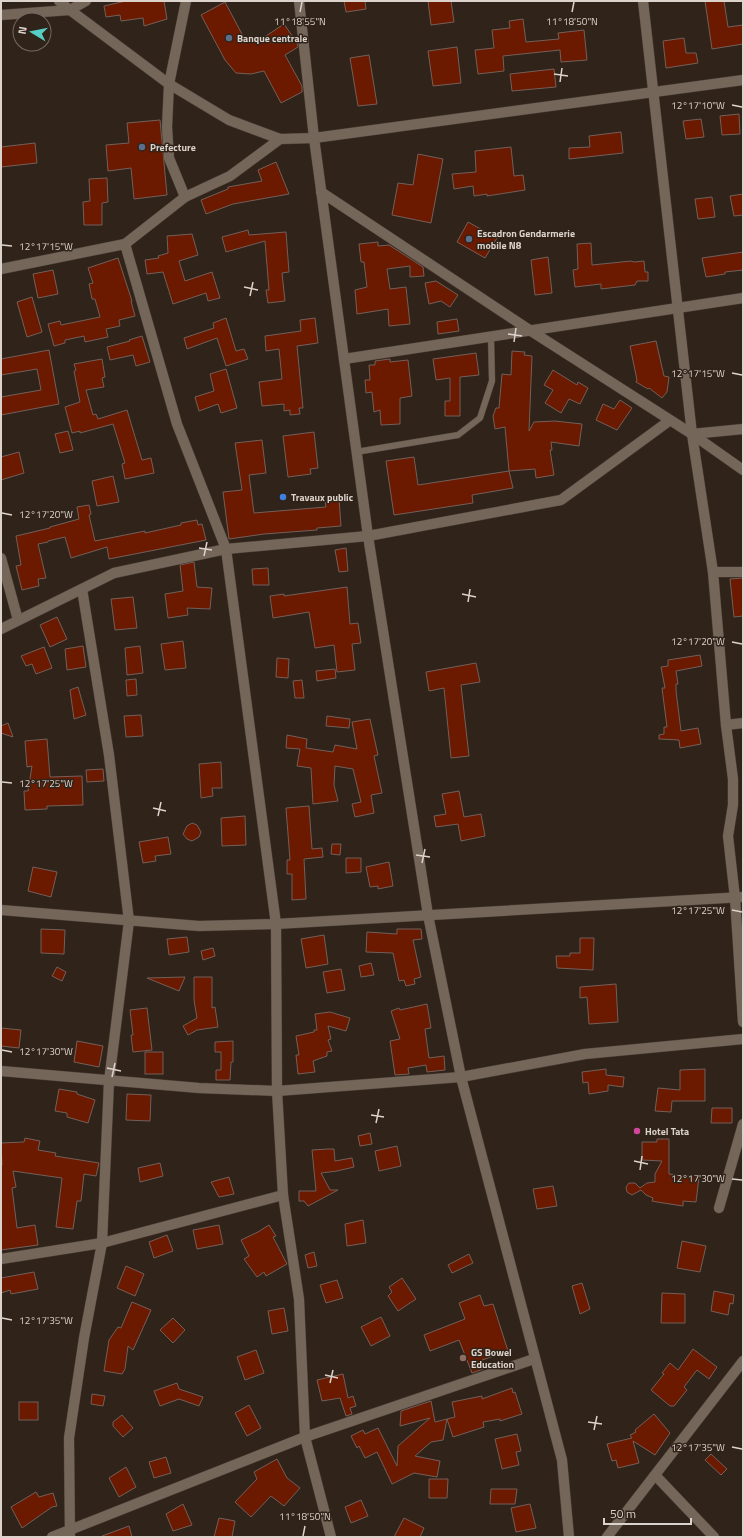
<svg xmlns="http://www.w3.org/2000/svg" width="744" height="1538" font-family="'Titillium Web',sans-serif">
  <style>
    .building { fill: #6b1a00; stroke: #735f5a }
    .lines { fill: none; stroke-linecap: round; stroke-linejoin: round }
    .service-casing { stroke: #4b4038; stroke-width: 7 }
    .minor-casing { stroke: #4b4038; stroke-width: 11 }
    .service { stroke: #75665a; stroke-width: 6 }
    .minor { stroke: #75665a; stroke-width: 10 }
    .ticks { fill: none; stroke: #dcd3cc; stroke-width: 1.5 }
    .service-dot { fill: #5c6f8a; stroke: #302319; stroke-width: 1.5 }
    .shop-dot { fill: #3f7fe0; stroke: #302319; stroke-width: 1.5 }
    .hotel-dot { fill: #d1479c; stroke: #302319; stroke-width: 1.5 }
    .education-dot { fill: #8d6e63; stroke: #302319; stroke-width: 1.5 }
    .labels { text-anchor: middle; stroke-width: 3; stroke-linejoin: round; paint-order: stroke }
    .poi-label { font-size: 10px; font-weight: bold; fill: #dcd3cc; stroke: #302319; text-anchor: start }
    .ticks-label { font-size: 10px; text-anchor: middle; fill: #dcd3cc; stroke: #302319; stroke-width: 3; stroke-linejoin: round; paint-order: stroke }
  </style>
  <rect width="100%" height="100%" fill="#302319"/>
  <!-- building -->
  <g class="building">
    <polygon points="126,1 164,1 167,19 144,26 143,18 121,21 120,15 106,17 104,6"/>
    <polygon points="344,1 365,1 366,9 346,12"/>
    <polygon points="428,1 451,1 454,22 431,25"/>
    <polygon points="705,1 724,1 728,27 743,25 743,44 712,49"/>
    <polygon points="225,2 243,36 248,41 260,40 284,24 297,43 298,47 285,55 302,86 302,92 281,103 264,71 251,74 236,73 225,60 201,15"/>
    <polygon points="523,19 526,42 559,39 558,33 584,30 587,60 561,62 560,50 503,56 504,71 478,74 475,50 494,48 492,30 510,28 509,21"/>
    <polygon points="684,38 686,53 696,53 698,63 666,68 663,41"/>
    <polygon points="457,47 461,83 433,86 428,51"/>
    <polygon points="369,55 377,104 358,106 350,58"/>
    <polygon points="554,69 556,87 512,91 510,74"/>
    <polygon points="739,114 740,134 722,135 720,116"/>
    <polygon points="701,119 704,137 686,139 683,121"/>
    <polygon points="160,120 167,195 134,199 131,168 108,171 106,145 129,143 127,123"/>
    <polygon points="621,132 623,153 569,159 569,148 590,147 589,136"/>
    <polygon points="35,143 37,163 1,167 1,147"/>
    <polygon points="511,147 514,176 523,175 525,190 487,196 487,194 474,196 473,186 454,189 452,174 476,172 475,151"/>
    <polygon points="418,154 443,159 431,223 392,215 398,183 413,185"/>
    <polygon points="276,162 289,194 233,204 206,214 201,200 228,189 228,187 262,181 258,170"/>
    <polygon points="107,178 108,202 102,203 102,225 84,225 83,202 90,201 89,179"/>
    <polygon points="743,194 743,215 734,216 730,196"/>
    <polygon points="712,197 715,217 698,219 695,199"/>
    <polygon points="468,222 497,238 485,258 457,242"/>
    <polygon points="248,230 249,235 286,232 289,272 282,273 285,301 268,303 266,290 269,290 265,241 226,252 222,237"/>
    <polygon points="192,234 198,255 179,261 185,281 212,272 220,298 208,301 206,293 173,304 163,272 147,274 145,260 159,258 158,256 168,253 167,236"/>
    <polygon points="378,242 378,246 389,245 423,267 424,276 410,277 410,266 387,269 390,289 406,287 410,324 389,326 388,309 357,314 355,290 367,287 364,262 361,262 359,244"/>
    <polygon points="591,243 592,265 631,261 634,262 644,261 645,272 648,272 648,281 637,281 635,285 601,289 601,284 575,287 573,270 578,269 577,244"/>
    <polygon points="743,252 743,270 725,272 725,274 706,277 702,258"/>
    <polygon points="548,257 552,293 535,295 531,260"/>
    <polygon points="118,258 132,301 131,301 135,316 119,320 120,326 106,329 108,337 85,342 84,336 65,340 65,343 54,346 48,324 60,321 61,325 100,317 95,299 92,299 89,284 93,283 88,268"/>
    <polygon points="53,270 58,294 38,298 33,274"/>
    <polygon points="436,281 458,295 450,307 441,301 429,304 425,283"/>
    <polygon points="32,297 42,332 27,337 17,302"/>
    <polygon points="226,318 236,351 244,349 248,359 226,366 217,338 187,349 184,338 214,328 213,323"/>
    <polygon points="315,318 318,343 297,346 303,408 299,408 300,414 290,415 290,410 284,411 284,404 262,406 259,382 282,379 279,349 266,351 265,336 301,331 300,320"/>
    <polygon points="457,319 459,331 438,334 437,322"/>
    <polygon points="142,336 150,362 136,366 133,355 110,360 107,347 130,341 129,340"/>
    <polygon points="656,341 664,376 669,377 667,392 662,398 649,388 648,389 636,382 637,380 630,346"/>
    <polygon points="49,350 59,404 1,415 1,397 41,390 37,369 1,375 1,359"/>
    <polygon points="512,351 525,352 524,355 532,356 529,431 534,422 555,421 582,424 579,446 551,442 552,450 550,450 554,475 536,478 535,469 509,471 505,427 495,429 493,416 496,408 499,408 502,374 511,375"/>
    <polygon points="476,353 479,375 460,377 460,416 445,416 445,401 450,401 450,378 436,380 433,359"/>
    <polygon points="102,359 105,377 102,378 104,387 86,390 93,415 96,414 98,419 127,410 142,460 151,458 154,473 125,479 122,464 125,463 113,424 80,433 80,431 72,433 65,407 80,402 74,371 76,370 74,364"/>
    <polygon points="390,359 390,362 408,360 412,396 400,398 400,424 381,425 380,410 374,412 372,392 366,393 365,380 370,380 369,365 375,365 375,361"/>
    <polygon points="226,369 237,408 221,413 218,404 199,411 195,397 214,391 210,374"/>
    <polygon points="553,370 577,385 578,382 588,388 580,404 569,399 561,413 545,403 553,390 544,385"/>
    <polygon points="620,400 632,408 617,430 596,420 603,404 614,409"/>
    <polygon points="68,431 73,450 60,453 55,434"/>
    <polygon points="314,432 318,468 310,469 311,474 288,477 283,436"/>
    <polygon points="262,440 266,473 249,475 254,513 326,507 325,501 339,499 341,526 317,528 317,530 264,534 229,539 223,492 242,490 235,443"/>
    <polygon points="19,452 24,473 1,480 1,457"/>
    <polygon points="414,457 418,485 509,471 513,488 472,495 473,503 394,515 386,461"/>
    <polygon points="113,476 119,502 97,506 92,481"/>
    <polygon points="89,505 91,514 89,515 95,541 145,531 145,533 181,525 181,523 197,520 198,525 202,524 206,540 109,559 107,547 71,558 65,537 48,541 48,542 38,544 46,578 38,579 39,586 22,590 16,566 21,565 16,536 50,528 50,527 79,519 77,507"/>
    <polygon points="346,548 348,571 339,572 335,550"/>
    <polygon points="194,562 197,587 212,588 210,609 187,608 188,615 168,618 165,594 183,591 180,565"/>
    <polygon points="268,568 269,585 253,585 252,569"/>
    <polygon points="743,578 743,616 734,617 730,579"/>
    <polygon points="347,587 350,624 358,623 361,643 352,644 355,670 337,672 334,645 315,648 309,612 273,618 270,596 284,594 284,596"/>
    <polygon points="133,597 137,628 115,630 111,599"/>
    <polygon points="57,617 67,639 50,647 40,625"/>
    <polygon points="183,641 186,668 165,670 161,644"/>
    <polygon points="83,646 86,667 67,670 65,649"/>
    <polygon points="140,646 143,673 127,675 125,648"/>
    <polygon points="44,647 52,668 36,674 32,664 26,666 21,656"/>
    <polygon points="700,655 702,666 676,671 678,684 676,684 676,691 681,731 698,728 701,744 680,748 679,740 659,739 659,735 664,734 664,727 667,727 662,688 665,688 661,667 668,666 668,660"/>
    <polygon points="277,658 289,659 288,678 276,677"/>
    <polygon points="476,663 480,682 461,685 469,756 451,758 444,688 429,691 426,672"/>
    <polygon points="335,669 336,678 317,681 316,671"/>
    <polygon points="136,679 137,695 127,696 126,680"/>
    <polygon points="302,680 304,698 295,698 293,681"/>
    <polygon points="78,687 86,715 74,719 70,690"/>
    <polygon points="141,715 143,736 126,737 124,716"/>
    <polygon points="327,716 350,719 349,728 326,726"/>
    <polygon points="370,719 378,755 374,756 382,793 371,795 374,813 355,817 352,804 361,802 353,769 335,766 334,785 338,801 313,804 311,768 297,766 300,749 286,748 287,735 307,739 306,748 333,752 335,745 357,749 352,722"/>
    <polygon points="8,723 13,737 1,733 1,726"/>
    <polygon points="47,739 50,777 82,776 83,805 47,806 47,809 25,810 24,791 28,791 32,766 27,767 25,741"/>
    <polygon points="221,762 222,788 212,788 213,796 201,798 199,764"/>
    <polygon points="103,769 104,781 87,782 86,770"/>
    <polygon points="459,791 464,817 481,814 485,836 461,841 458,824 436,827 434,816 446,814 442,794"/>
    <polygon points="309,806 312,849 322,848 323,857 304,859 306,899 292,900 292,874 287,874 287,860 290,860 286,808"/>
    <polygon points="245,816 246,845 222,846 221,818"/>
    <polygon points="192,823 197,825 201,832 199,837 192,841 187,839 183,834 187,826"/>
    <polygon points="168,837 171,854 155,856 156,861 143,863 139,842"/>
    <polygon points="332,844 341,844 340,855 331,854"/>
    <polygon points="346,858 361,858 361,872 346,873"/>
    <polygon points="389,862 393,886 378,889 378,886 370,887 366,867"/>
    <polygon points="33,867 57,872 51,897 28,891"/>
    <polygon points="41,929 65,930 64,954 41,953"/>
    <polygon points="397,929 421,929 422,939 413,940 421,977 414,979 415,984 406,986 404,980 399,981 393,953 366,952 367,932 397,934"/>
    <polygon points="324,935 328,964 306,968 301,939"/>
    <polygon points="187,937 189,952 169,955 167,939"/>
    <polygon points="580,938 594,938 593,970 557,968 556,956 570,956 570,953 580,953"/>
    <polygon points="213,948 215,956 203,960 201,951"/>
    <polygon points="371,963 374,975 361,977 359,966"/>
    <polygon points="57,967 66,972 62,981 52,976"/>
    <polygon points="341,969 345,990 327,993 323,972"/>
    <polygon points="185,977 179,991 147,978"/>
    <polygon points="194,977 212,977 212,1008 215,1007 218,1027 197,1030 188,1035 183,1026 197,1018 194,1000"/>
    <polygon points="616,984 618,1022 589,1024 587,997 580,998 580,987"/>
    <polygon points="427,1004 431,1028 425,1029 429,1058 444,1056 445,1070 427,1072 426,1065 408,1068 409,1074 395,1075 390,1041 400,1039 391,1011 399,1008 400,1010"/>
    <polygon points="147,1008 152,1050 133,1052 131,1035 133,1035 130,1010"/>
    <polygon points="330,1012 350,1018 346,1031 328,1026 331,1039 328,1040 332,1051 327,1052 327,1056 313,1061 315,1072 298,1074 296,1055 299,1055 296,1036 314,1032 314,1030 317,1030 315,1014"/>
    <polygon points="1,1028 21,1030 19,1048 1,1046"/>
    <polygon points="77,1041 103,1046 99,1067 74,1062"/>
    <polygon points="233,1041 233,1062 231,1062 230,1080 216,1080 216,1070 221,1070 221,1052 215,1052 215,1042"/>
    <rect x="145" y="1052" width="18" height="22"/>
    <polygon points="606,1069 606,1075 624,1077 623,1087 608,1085 608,1091 589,1094 588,1082 583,1083 582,1072"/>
    <polygon points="705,1069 705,1101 672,1101 671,1112 655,1111 658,1088 680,1090 680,1070"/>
    <polygon points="59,1089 77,1092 77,1094 95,1100 88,1123 67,1117 67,1113 55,1111"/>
    <polygon points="127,1094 151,1095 150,1121 126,1120"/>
    <polygon points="712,1108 732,1108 732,1123 711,1123"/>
    <polygon points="370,1133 372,1144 360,1146 358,1136"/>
    <polygon points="25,1138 40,1141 38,1150 56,1153 55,1156 99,1163 96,1176 84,1174 81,1201 77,1201 73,1229 56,1227 62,1178 13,1171 16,1187 12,1188 17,1228 35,1225 38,1245 1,1250 1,1165 2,1165 1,1143 24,1142"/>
    <polygon points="657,1139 669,1139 669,1174 699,1177 696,1202 683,1201 683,1206 657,1202 652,1201 653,1198 646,1195 641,1190 632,1195 627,1192 626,1187 629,1183 635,1183 640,1188 647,1183 655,1182 655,1174 662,1161 642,1160 642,1142 657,1142"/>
    <polygon points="397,1146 401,1166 379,1171 375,1151"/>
    <polygon points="328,1149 334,1149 335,1161 352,1158 354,1167 337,1171 321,1173 330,1190 338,1190 308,1206 304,1201 299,1201 299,1191 316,1191 312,1150"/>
    <polygon points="160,1163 163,1176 140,1182 138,1168"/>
    <polygon points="229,1177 234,1194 219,1197 211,1182"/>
    <polygon points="553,1186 557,1206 537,1209 533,1189"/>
    <polygon points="363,1220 366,1243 347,1246 345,1224"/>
    <polygon points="219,1225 223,1244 197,1249 193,1230"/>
    <polygon points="269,1225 276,1236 273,1237 287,1264 266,1276 264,1272 257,1277 244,1259 249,1256 241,1240 258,1232"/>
    <polygon points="167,1235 173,1251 154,1258 149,1242"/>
    <polygon points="682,1241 706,1246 700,1272 677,1268"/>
    <polygon points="314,1252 317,1266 308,1268 305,1255"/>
    <polygon points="469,1254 473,1263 452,1273 448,1265"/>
    <polygon points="126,1266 144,1274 135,1296 117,1288"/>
    <polygon points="34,1272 38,1289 11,1294 10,1290 1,1293 1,1278"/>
    <polygon points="402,1278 416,1299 398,1311 388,1296 392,1292 389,1287"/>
    <polygon points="337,1280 343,1298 326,1303 320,1285"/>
    <polygon points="582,1283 590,1309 580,1314 572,1286"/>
    <polygon points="714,1291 734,1295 733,1304 730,1303 728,1315 711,1311"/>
    <polygon points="662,1293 685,1294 685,1323 661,1323"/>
    <polygon points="480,1295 484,1306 493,1304 508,1351 482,1360 486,1368 472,1373 459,1340 430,1351 424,1335 465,1319 459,1303"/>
    <polygon points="132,1302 151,1310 133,1350 128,1346 125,1369 122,1374 104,1371 109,1340 118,1327 121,1328"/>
    <polygon points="284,1308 288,1331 272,1334 268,1311"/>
    <polygon points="381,1317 390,1336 371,1346 361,1327"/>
    <polygon points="173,1318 185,1330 173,1343 160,1330"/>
    <polygon points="693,1349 717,1367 709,1379 697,1370 684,1387 687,1390 674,1406 670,1406 651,1390 664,1374 662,1373 670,1363 678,1370"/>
    <polygon points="256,1350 264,1373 245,1380 237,1357"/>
    <polygon points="343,1374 348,1398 353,1396 356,1406 350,1408 352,1414 346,1416 340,1398 322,1401 317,1380"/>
    <polygon points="177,1383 179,1389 203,1397 199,1406 179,1399 160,1406 154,1391"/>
    <polygon points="512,1388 513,1393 515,1392 522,1414 500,1421 500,1419 483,1422 484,1427 453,1437 447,1419 455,1417 452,1402 482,1396 482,1399"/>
    <polygon points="92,1394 105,1396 103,1406 91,1404"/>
    <polygon points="431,1401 435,1422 447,1419 443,1440 431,1442 415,1456 440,1461 437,1477 414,1473 392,1484 377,1452 365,1458 359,1446 357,1448 351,1436 363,1430 365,1434 378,1428 397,1466 398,1446 430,1418 400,1426 401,1411"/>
    <rect x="19" y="1402" width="19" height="18"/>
    <polygon points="249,1405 261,1428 247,1436 235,1413"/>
    <polygon points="654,1414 670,1433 655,1455 633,1441 639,1463 618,1468 616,1460 612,1461 607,1444 632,1438 630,1435 636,1432 635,1430"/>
    <polygon points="122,1415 133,1428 123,1437 113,1426 113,1422"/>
    <polygon points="517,1434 521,1451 516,1452 519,1465 502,1469 495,1439"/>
    <polygon points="711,1454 727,1469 721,1475 705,1460"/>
    <polygon points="166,1457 171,1473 154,1478 149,1462"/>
    <polygon points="277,1459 287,1478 300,1488 284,1506 271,1496 251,1517 235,1502 257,1479 254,1472"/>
    <polygon points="126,1467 136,1487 119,1497 109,1478"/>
    <polygon points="429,1479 448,1479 447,1498 429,1498"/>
    <polygon points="491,1489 517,1489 515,1504 490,1504"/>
    <polygon points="36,1492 39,1497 53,1493 57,1506 52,1507 22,1528 11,1507"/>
    <polygon points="361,1500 368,1516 351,1523 345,1507"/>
    <polygon points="183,1504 192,1525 173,1531 166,1514"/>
    <polygon points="530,1504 536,1528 516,1532 511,1508"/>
    <polygon points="219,1518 235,1521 232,1537 214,1537"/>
    <polygon points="404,1518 424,1528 420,1537 394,1537"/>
    <polygon points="129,1526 132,1537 102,1537 102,1536"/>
  </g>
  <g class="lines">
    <!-- service casing -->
    <g class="service-casing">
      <polyline id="service" points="356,452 458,435 480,418 492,381 491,337"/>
    </g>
    <!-- minor casing -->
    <g class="minor-casing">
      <g id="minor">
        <polyline points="59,1 70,10 86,1"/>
        <polyline points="299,1 314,138 368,536 428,915 461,1077 562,1460 569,1537"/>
        <polyline points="643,1 692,434 713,572 726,725 733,779 733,805 728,836 735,898 743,1022"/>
        <polyline points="1,15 70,10 169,84 229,120 280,139 314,138 743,80"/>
        <polyline points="321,192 531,331 692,434 743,470"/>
        <polyline points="185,197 230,176 280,139"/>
        <polyline points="125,244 177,424 226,549 276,924 277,1091 283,1195 299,1299 305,1437 331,1537"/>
        <polyline points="1,269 125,244 185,197 169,158 167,127 169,84 186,1"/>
        <polyline points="344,359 743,298"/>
        <polyline points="692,434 743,429"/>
        <polyline points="1,558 18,620"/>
        <polyline points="713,572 743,572"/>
        <polyline points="1,629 114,573 226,549 368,536 561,500 669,421"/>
        <polyline points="726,725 743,723"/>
        <polyline points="1,910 199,926 276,924 743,897"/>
        <polyline points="1,1071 199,1088 277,1091 461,1077 585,1054 743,1039"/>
        <polyline points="719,1208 743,1124"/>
        <polyline points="1,1259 102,1243 283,1195"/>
        <polyline points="655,1475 714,1537"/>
        <polyline points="52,1537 305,1437 534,1359"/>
        <polyline points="70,1537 69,1438 84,1338 102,1243 109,1081 129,921 109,755 82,589"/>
        <polyline points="607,1537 743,1361"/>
      </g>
    </g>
    <!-- service -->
    <use href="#service" class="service"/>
    <!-- minor -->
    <use href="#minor" class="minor"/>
  </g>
  <!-- ticks -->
  <path class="ticks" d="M300 12 302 2M572 12 574 2M554 74 568 76M560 82 562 68M732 105 742 107M2 245 12 246M244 287 258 290M250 296 253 282M508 334 522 336M514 342 516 328M732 373 742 375M2 513 12 515M199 548 212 550M204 556 207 542M462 594 476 597M468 602 470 589M732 642 742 644M2 782 12 783M153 808 166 811M158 816 161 802M416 855 430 857M422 863 425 849M732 910 742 912M2 1050 12 1052M107 1068 121 1071M112 1077 115 1063M371 1115 384 1117M376 1123 379 1109M634 1161 648 1164M640 1170 642 1156M732 1179 742 1180M2 1318 12 1320M325 1375 338 1378M330 1383 333 1370M588 1422 602 1424M594 1430 597 1416M732 1447 742 1449M303 1536 305 1526"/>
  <!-- markers -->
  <g class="service-dot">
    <circle cx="229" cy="38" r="4"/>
    <circle cx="142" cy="147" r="4"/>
    <circle cx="469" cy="239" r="4"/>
  </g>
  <circle class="shop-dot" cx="283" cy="497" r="4"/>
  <circle class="hotel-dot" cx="637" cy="1131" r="4"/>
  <circle class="education-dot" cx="463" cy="1358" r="4"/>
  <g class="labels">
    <!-- poi labels -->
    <g class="poi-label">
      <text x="237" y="42">Banque centrale</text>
      <text x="150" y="151">Prefecture</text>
      <text x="477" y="237">Escadron Gendarmerie<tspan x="477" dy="12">mobile N8</tspan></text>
      <text x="291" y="501">Travaux public</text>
      <text x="645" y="1135">Hotel Tata</text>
      <text x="471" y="1356">GS Bowel<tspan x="471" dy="12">Education</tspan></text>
    </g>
  </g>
  <g class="ticks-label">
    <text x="300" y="25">11°18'55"N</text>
    <text x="572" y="25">11°18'50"N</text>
    <text x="698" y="109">12°17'10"W</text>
    <text x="46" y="250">12°17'15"W</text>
    <text x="698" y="377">12°17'15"W</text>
    <text x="46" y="518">12°17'20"W</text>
    <text x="698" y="645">12°17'20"W</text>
    <text x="46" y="787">12°17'25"W</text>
    <text x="698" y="914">12°17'25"W</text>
    <text x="46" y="1055">12°17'30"W</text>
    <text x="698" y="1182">12°17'30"W</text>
    <text x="46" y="1324">12°17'35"W</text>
    <text x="698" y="1451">12°17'35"W</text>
    <text x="305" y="1520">11°18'50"N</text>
  </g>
  <!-- border -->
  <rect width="744" height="1538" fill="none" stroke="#dcd3cc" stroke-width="4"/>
  <!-- north arrow -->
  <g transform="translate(32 32) rotate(280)"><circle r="19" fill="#302319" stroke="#756961"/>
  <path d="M0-3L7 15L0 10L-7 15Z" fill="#55cec6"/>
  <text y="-6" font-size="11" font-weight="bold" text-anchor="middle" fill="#dcd3cc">N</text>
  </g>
  <!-- scale -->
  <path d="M604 1518v6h87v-6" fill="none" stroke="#dcd3cc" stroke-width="2"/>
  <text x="610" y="1518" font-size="12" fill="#dcd3cc" stroke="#302319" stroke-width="3" paint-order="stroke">50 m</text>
</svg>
